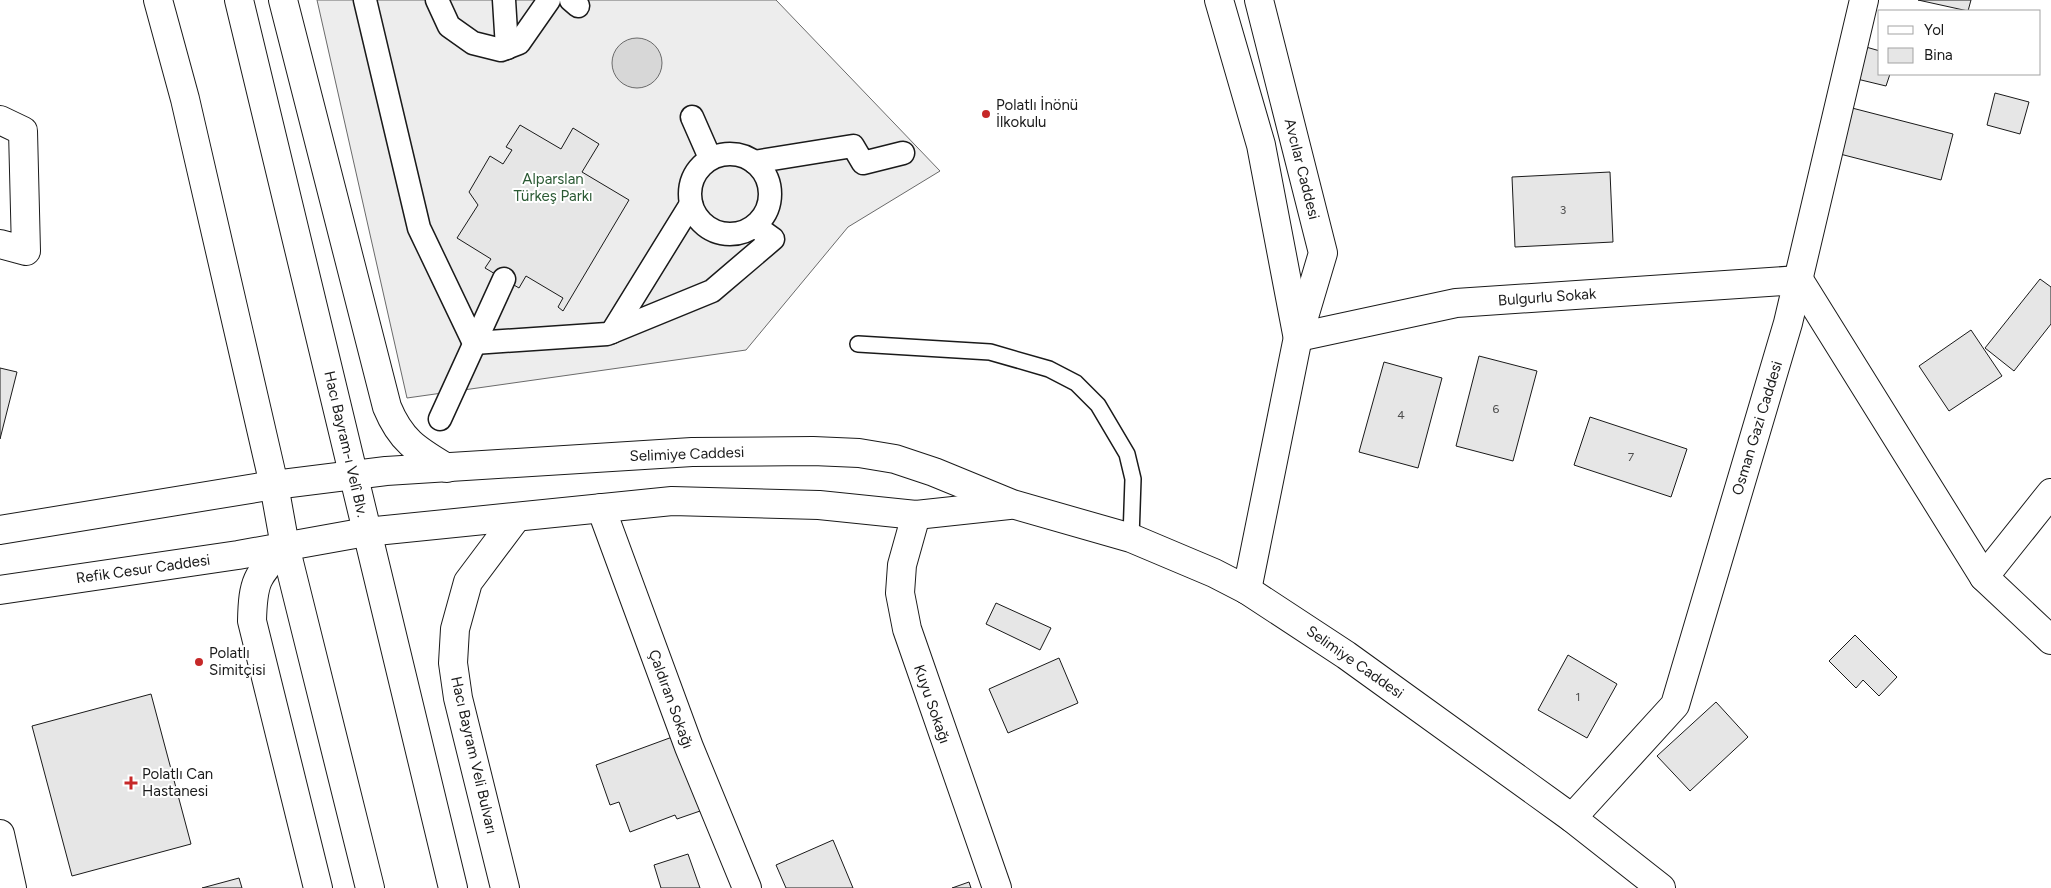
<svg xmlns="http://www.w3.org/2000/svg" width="2051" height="888" font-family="Figtree,sans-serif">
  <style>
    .built { fill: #ededed; stroke: #6a6a6a }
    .water { fill: #d7d7d7; stroke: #6a6a6a }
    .building { fill: #e6e6e6; stroke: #1a1a1a }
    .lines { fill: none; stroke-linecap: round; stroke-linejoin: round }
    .service-casing { stroke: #1a1a1a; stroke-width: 18 }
    .pedestrian-casing { stroke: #1a1a1a; stroke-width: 25 }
    .minor-casing { stroke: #1a1a1a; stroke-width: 30 }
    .tertiary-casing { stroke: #1a1a1a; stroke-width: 30 }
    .trunk-casing { stroke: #1a1a1a; stroke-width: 30 }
    .service { stroke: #fff; stroke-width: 15 }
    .pedestrian { stroke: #fff; stroke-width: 22 }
    .minor { stroke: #fff; stroke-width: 28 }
    .tertiary { stroke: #fff; stroke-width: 28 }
    .trunk { stroke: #fff; stroke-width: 28 }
    .poi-dot { fill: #c62828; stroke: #fff; stroke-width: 2 }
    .labels { text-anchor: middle; stroke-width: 4; stroke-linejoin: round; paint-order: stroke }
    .number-label { font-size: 12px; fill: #4d4d4d }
    .poi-label { font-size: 15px; fill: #1a1a1a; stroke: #fff; text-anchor: start }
    .street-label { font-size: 15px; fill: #1a1a1a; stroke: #fff }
    .park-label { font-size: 15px; fill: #2b5a34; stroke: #fff }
  </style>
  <rect width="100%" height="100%" fill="#fff"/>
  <!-- built -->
  <polygon class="built" points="317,0 776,0 940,171 848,227 746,350 407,398"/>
  <!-- water -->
  <circle class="water" cx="637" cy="63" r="25"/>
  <!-- building -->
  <g class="building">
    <polygon points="1918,0 1971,0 1968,11"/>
    <polygon points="1866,47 1880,51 1880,74 1890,74 1886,86 1857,79"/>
    <polygon points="1995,93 2029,102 2020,134 1987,125"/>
    <polygon points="1852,108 1953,134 1941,180 1840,154"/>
    <polygon points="520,125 561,149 573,128 599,144 582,172 629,200 563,311 558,307 563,298 526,276 519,288 485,268 491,259 457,238 478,205 469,192 490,156 503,164 512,150 506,147"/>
    <polygon points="1610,172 1613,242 1515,247 1512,177"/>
    <polygon points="2040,279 2051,287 2051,324 2014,371 1985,348"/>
    <polygon points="1971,330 2002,376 1949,411 1919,366"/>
    <polygon points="1479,356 1537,371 1513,461 1456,446"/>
    <polygon points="1384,362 1442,378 1418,468 1359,452"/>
    <polygon points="0,368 17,372 0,439"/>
    <polygon points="1590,417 1687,449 1671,497 1574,465"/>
    <polygon points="996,603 1051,628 1040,650 986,624"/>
    <polygon points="1855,635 1897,677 1879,696 1863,680 1856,688 1829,661"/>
    <polygon points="1568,655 1617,684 1587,738 1538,710"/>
    <polygon points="1059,658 1078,703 1008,733 989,689"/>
    <polygon points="151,694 191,844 72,876 32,726"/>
    <polygon points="1716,702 1748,737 1690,791 1657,756"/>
    <polygon points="675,736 703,810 677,819 675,815 630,832 619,802 610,805 596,765"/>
    <polygon points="833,840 853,888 786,888 776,865"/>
    <polygon points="688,854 700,888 661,888 654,865"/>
    <polygon points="239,878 242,888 202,888"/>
    <polygon points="969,882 971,888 952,888"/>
  </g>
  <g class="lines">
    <!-- service casing -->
    <g class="service-casing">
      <polyline id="service" points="858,344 990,352 1049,369 1076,383 1098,405 1127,454 1133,479 1131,538"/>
    </g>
    <!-- pedestrian casing -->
    <g class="pedestrian-casing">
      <g id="pedestrian">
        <polyline points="365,0 419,228 474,343 607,334 712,291 773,239 755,226"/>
        <polyline points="437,0 449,26 473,43 501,50 519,43 549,0"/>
        <polyline points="504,0 507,48"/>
        <polyline points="571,0 578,6"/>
        <polyline points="692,117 710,158"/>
        <circle cx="730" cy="194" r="40"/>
        <polyline points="754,162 853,146 863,163 903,153"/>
        <polyline points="612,332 691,204"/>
        <polyline points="440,419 504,279"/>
      </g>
    </g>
    <!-- minor casing -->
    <g class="minor-casing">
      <g id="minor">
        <path d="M283 0 387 407C401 441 417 450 447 468"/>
        <polyline points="1219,0 1261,145 1297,334"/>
        <polyline points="0,120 23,131 26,251 0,244"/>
        <polyline points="1298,337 1456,303 1799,280 1984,577 2051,640"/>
        <polyline points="601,508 689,747 747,888"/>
        <polyline points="916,515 902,565 900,593 907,629 997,888"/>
        <path d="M285 546C257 576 253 579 252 621L318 888"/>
        <polyline points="1984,577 2051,493"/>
        <polyline points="1247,590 1298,337 1323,253 1259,0"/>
        <polyline points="1572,818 1675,705 1788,323 1864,0"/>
        <polyline points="0,834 12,888"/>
        <polyline points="505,888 458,698 453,663 455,629 468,582 516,518"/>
      </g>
    </g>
    <!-- tertiary casing -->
    <g class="tertiary-casing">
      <g id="tertiary">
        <polyline points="0,530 274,485 386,471 692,452 813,451 859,453 895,459 934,472 1012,504 1131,538 1214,573 1247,590 1346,655 1572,818 1661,888"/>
        <polyline points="0,590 238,555 366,532 672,501 819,505 916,515 1009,505"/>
      </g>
    </g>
    <!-- trunk casing -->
    <g class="trunk-casing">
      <g id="trunk">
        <polyline points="158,0 185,99 274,485 285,546 370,888"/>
        <polyline points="239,0 453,888"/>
      </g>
    </g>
    <!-- service -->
    <use href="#service" class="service"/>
    <!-- pedestrian -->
    <use href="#pedestrian" class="pedestrian"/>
    <!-- minor -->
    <use href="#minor" class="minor"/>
    <!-- tertiary -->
    <use href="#tertiary" class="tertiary"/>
    <!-- trunk -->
    <use href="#trunk" class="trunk"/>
  </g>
  <!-- markers -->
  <g class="poi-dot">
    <circle cx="986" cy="114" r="5"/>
    <circle cx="199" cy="662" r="5"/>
    <path d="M128.5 775.5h5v5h5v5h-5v5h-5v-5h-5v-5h5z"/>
  </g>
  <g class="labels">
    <!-- number labels -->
    <g class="number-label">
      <text x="1563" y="214">3</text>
      <text x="1496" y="413">6</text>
      <text x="1401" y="419">4</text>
      <text x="1631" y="461">7</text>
      <text x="1578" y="701">1</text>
    </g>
    <!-- poi labels -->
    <g class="poi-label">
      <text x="996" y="110">Polatlı İnönü<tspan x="996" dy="17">İlkokulu</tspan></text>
      <text x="209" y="658">Polatlı<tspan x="209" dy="17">Simitçisi</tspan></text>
      <text x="142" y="779">Polatlı Can<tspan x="142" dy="17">Hastanesi</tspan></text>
    </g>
    <!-- street labels -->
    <g class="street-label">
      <text transform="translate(1302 169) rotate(76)" y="5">Avcılar Caddesi</text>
      <text transform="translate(1547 297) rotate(-4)" y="5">Bulgurlu Sokak</text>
      <text transform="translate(1757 428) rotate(-73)" y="5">Osman Gazi Caddesi</text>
      <text transform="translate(346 444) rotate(77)" y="5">Hacı Bayram-ı Velî Blv.</text>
      <text transform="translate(687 454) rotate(-2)" y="5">Selimiye Caddesi</text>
      <text transform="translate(143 569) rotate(-8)" y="5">Refik Cesur Caddesi</text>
      <text transform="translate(1355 662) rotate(35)" y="5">Selimiye Caddesi</text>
      <text transform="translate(671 699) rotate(70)" y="5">Çaldıran Sokağı</text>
      <text transform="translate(932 704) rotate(71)" y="5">Kuyu Sokağı</text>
      <text transform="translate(474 755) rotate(77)" y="5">Hacı Bayram Veli Bulvarı</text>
    </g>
    <!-- park labels -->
    <g class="park-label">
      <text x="553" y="184">Alparslan<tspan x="553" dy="17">Türkeş Parkı</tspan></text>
    </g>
  </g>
  <!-- legend -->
  <rect x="1878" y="10" width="162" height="65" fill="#ffffff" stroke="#a3a3a3"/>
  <rect x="1888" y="26" width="25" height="8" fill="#ffffff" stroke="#a3a3a3"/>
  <text x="1924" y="35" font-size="15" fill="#1a1a1a">Yol</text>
  <rect x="1888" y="48" width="25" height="15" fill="#e6e6e6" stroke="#a3a3a3"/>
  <text x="1924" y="60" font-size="15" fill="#1a1a1a">Bina</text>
</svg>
